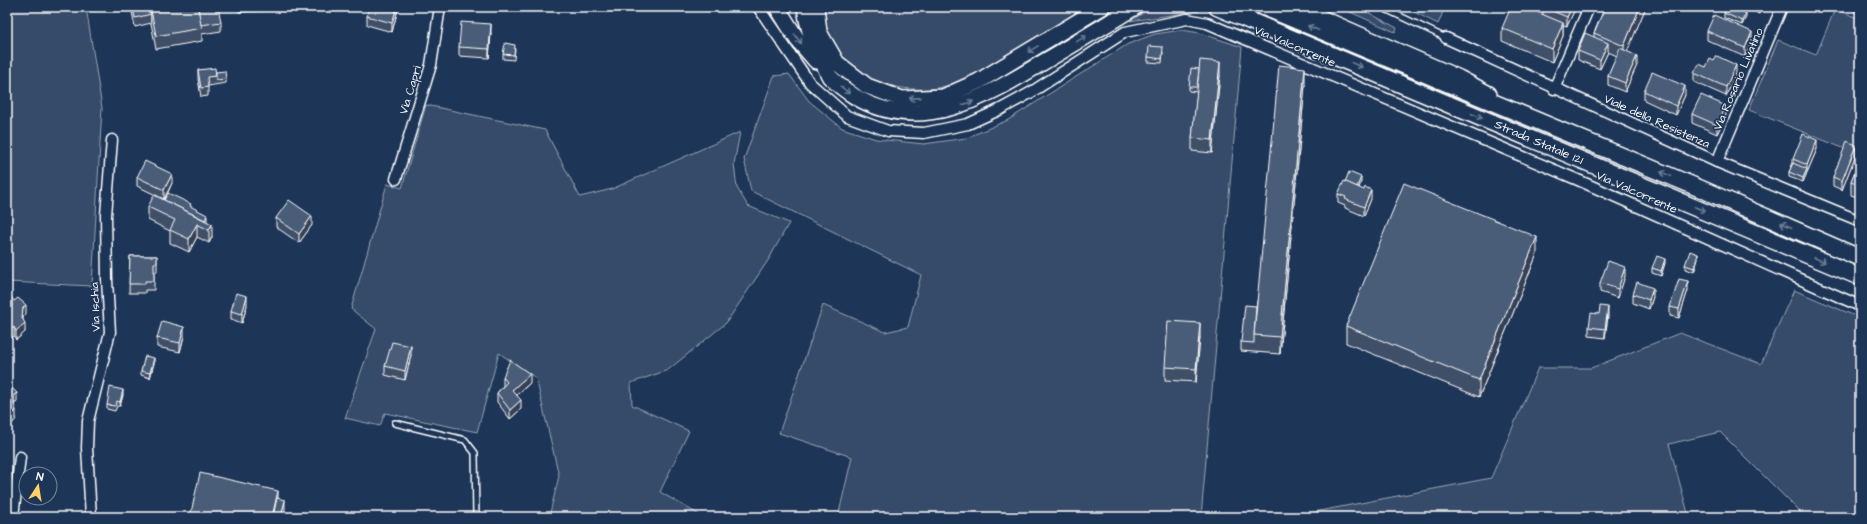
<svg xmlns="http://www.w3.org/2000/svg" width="1867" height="524" font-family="'Architects Daughter',sans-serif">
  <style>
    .green { fill: #364b69; stroke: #9aa5b4 }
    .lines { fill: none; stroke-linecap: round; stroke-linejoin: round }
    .service-casing { stroke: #fff; stroke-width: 8 }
    .minor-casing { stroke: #fff; stroke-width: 13 }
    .secondary-casing { stroke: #fff; stroke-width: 18 }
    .primary-casing { stroke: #fff; stroke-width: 19 }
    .service { stroke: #1d3557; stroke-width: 5 }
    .minor { stroke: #1d3557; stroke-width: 10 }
    .secondary { stroke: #1d3557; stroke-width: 15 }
    .primary { stroke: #1d3557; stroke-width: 16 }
    .wall { fill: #405068; stroke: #fff }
    .shaded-wall { fill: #344155; stroke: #fff }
    .building { fill: #4a5d79; stroke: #fff }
    .oneway { stroke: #6c7c92 }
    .labels { text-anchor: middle; stroke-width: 3.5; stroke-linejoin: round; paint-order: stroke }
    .street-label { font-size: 12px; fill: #fff; stroke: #1d3557 }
  </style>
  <rect width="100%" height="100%" fill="#1d3557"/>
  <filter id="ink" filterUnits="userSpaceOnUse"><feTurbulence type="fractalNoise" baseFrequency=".025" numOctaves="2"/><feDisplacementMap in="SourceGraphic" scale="8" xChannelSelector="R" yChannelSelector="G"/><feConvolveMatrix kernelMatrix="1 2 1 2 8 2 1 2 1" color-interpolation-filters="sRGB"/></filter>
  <g filter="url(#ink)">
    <!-- green -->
    <g class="green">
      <polygon points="7,7 86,7 102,108 92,286 7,282"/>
      <path d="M822 7H1085C1060 22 1035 38 1010 53 989 66 967 81 942 87 917 93 878 87 858 71 835 53 826 35 822 7Z"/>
      <polygon points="1154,7 1191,7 1199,11 1130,21"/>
      <polygon points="1339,7 1358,7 1397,28 1395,32"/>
      <polygon points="1404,7 1445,7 1438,24"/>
      <polygon points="1835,9 1860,19 1860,155 1749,110 1778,40 1816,55"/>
      <polygon points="1182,30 1200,33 1242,47 1201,517 838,517 852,457 779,433 823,305 885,332 908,327 921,275 751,191 744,159 774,76 789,74 809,101 842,128 876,139 924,144 966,138 1008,120 1128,44 1155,34"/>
      <polygon points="426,105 545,130 580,197 612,189 740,132 734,164 737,188 748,206 789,223 769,259 726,323 668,370 631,383 632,405 689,431 660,492 703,517 549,517 559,476 536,378 499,353 477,432 385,413 380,426 345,418 376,329 351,309 387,184 402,188"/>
      <polygon points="1794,290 1860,318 1860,517 1805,517 1720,432 1669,444 1689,517 1288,517 1491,478 1538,368 1591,368 1680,333 1761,364"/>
    </g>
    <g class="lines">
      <!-- service casing -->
      <g class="service-casing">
        <g id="service">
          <polyline points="1381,7 1446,38"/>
          <polyline points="395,423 465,440 475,453 476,517"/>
        </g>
      </g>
      <!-- minor casing -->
      <g class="minor-casing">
        <g id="minor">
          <polyline points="758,7 810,83 847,116 888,131 924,133 968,124 1001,109 1030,93 1125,32 1187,19 1207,23 1578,180 1860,306"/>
          <polyline points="1859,7 1860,7"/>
          <polyline points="1446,38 1717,162 1860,221"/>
          <polyline points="1554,89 1589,7"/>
          <polyline points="1717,162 1782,7"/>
          <polyline points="396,179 431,65 440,7"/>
          <polyline points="13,517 20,457"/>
          <polyline points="91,517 87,448 88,421 110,332 107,280 106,215 112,140"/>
        </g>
      </g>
      <!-- secondary casing -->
      <g class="secondary-casing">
        <g id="secondary">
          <polyline points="777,7 797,39 816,61"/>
          <path d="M805 7C807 27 813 43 822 61 825 66 827 73 830 77 837 84 846 91 854 96 922 137 987 96 1047 60 1076 43 1105 25 1135 7"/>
          <polyline points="816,7 819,32 837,63 867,86 902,99 943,97 979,81 1102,7"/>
          <polyline points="1296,7 1459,78 1489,94"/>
        </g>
      </g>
      <!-- primary casing -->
      <g class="primary-casing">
        <g id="primary">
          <polyline points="1217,7 1860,277"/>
          <polyline points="1264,7 1706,191 1860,258"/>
        </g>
      </g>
      <!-- service -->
      <use href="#service" class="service"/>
      <!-- minor -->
      <use href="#minor" class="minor"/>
      <!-- secondary -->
      <use href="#secondary" class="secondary"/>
      <!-- primary -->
      <use href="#primary" class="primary"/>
    </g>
    <!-- wall -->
    <g class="wall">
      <polygon points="131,7 149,7 151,14 151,23 135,27"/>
      <polygon points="239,7 280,7 280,10 239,12"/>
      <polygon points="355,7 362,7 362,9"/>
      <polygon points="397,7 397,13 392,32 367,25 367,16"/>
      <polygon points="1543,7 1576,7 1567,26 1563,25 1563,36 1552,62 1502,41 1502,28 1543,15"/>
      <polygon points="1605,7 1646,7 1627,51 1637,65 1625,92 1608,85 1608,76 1617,56 1608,52 1600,69 1578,60 1578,51 1594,37 1594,33"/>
      <polygon points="1722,7 1732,7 1746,17 1742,25 1724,18 1724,13 1726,9"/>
      <polygon points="1744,7 1762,7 1759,14"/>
      <polygon points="151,10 221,22 221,31 202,34 202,41 156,49 151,23"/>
      <polygon points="1707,31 1752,41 1745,57 1707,40"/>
      <polygon points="491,33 489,58 459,56 459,47"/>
      <polygon points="515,49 514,60 503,59 503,54"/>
      <polygon points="1163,52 1162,63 1148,62 1148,57"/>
      <polygon points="1706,67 1736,74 1726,96 1694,82 1694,73"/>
      <polygon points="198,70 216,72 226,79 226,83 208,86 208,96 201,97 198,79"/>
      <polygon points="1220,75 1212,153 1192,151 1192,138 1197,92 1189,91 1189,87"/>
      <polygon points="1305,85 1280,354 1241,351 1241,342 1256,306"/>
      <polygon points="1644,91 1685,95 1676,115 1644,100"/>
      <polygon points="1692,114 1726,115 1717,134 1692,123"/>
      <polygon points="1817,149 1803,182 1789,177 1789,172 1793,163 1793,159"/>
      <polygon points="1856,154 1842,190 1833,186 1833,177"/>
      <polygon points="1860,159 1860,198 1851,195 1851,181"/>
      <polygon points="137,177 172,183 165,199 191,207 207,221 212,237 209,243 197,237 189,252 170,243 170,231 148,220 148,207 164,199 137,186"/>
      <polygon points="1345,182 1361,182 1359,188 1371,199 1364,216 1345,208 1345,206 1338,203 1338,194"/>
      <polygon points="276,218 312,225 299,243 276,227"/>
      <polygon points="1537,254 1479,397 1346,343 1346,326"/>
      <polygon points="130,256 157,256 157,272 154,272 154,290 145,290 145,293 129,293"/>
      <polygon points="1698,259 1694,272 1685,269 1685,265"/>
      <polygon points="1665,263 1661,276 1652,273 1652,268"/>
      <polygon points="1625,276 1618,298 1600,292 1600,283"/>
      <polygon points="1688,290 1679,318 1670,316 1670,307"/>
      <polygon points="1633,294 1653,297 1649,309 1633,303"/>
      <polygon points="7,298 26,314 23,317 23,319 25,332 16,340 14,336 8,341 7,340"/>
      <polygon points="247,305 242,323 231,319 231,311"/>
      <polygon points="1608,316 1605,338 1589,336 1589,327"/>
      <polygon points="184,336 180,352 157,347 157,338"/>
      <polygon points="1200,337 1196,382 1165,380 1165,367"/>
      <polygon points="411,355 405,380 385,375 385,366"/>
      <polygon points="154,363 150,378 141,375 141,371"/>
      <polygon points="503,377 530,383 517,395 521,409 510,419 497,402 497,393 503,386"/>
      <polygon points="7,388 17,402 14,404 14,406 16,419 8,428 7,427"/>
      <polygon points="123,395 120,406 117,406 115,411 107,409 107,405"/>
    </g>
    <!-- shaded-wall -->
    <g class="shaded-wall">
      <polygon points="397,7 397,13 392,32 392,23"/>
      <polygon points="1572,7 1576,7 1567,26 1567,17"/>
      <polygon points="1640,7 1646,7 1624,59 1624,46"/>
      <polygon points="1759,7 1762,7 1759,14"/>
      <polygon points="1746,13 1746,17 1742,25 1742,21"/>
      <polygon points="1563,23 1563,36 1552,62 1552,49"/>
      <polygon points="491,24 491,33 489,58 489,49"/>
      <polygon points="1752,32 1752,41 1745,57 1745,48"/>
      <polygon points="1608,43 1608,52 1600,69 1600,60"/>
      <polygon points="1637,56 1637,65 1625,92 1625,83"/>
      <polygon points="1220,62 1220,75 1212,153 1212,140"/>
      <polygon points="1736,65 1736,74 1726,96 1726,87"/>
      <polygon points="1305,68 1305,85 1280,354 1280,337"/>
      <polygon points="1685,86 1685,95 1676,115 1676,106"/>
      <polygon points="1726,106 1726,115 1717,134 1717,125"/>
      <polygon points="1817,140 1817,149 1803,182 1803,178 1807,169 1807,165"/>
      <polygon points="1856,145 1856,154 1842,190 1842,181"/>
      <polygon points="172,174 172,183 164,199 164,190"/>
      <polygon points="1361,177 1361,182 1355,195 1355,191"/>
      <polygon points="1371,190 1371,199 1364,216 1364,207"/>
      <polygon points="207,215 207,224 203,223"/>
      <polygon points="312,216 312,225 299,243 299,234"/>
      <polygon points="197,224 197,237 189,252 189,239"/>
      <polygon points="212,224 212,237 209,243 209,230"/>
      <polygon points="1537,237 1537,254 1479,397 1479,380"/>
      <polygon points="1698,254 1698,259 1694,272 1694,268"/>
      <polygon points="1665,259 1665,263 1661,276 1661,271"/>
      <polygon points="1625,267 1625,276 1618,298 1618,289"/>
      <polygon points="1688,281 1688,290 1679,318 1679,309"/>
      <polygon points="1653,288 1653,297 1649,309 1649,300"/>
      <polygon points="247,296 247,305 242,323 242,314"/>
      <polygon points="26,305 26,314 23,317 22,325 25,323 25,332 16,340 16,331 23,308"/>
      <polygon points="1608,307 1608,316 1605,338 1605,329"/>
      <polygon points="1200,323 1200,337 1196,382 1196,369"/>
      <polygon points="14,327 14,336 8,341 8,332"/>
      <polygon points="184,327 184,336 180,352 180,343"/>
      <polygon points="411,346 411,355 405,380 405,371"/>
      <polygon points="154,358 154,363 150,378 150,373"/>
      <polygon points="530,374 530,383 512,399 512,390"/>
      <polygon points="123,390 123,395 120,406 120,402"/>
      <polygon points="17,393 17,402 14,404 14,413 16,410 16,419 8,428 8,419 14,405 14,395"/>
      <polygon points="521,400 521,409 510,419 510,410"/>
      <polygon points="278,491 278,508 276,517 272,517"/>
      <polygon points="285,500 285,513 284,517 281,517"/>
    </g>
    <!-- building -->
    <g class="building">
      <polygon points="133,7 149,7 151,14 135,18"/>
      <polygon points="169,7 198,7 202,28 156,36 151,10"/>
      <polygon points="198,7 218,7 221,22 201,25"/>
      <polygon points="369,7 397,7 392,23 367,16"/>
      <polygon points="1511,7 1525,7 1563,23 1552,49 1502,28"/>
      <polygon points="1543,7 1572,7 1567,17"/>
      <polygon points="1605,7 1640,7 1624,46 1594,33"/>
      <polygon points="1727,7 1732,7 1746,13 1742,21 1724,13"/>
      <polygon points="1714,15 1752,32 1745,48 1707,31"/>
      <polygon points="461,22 491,24 489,49 459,47"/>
      <polygon points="1585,33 1608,43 1600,60 1578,51"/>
      <polygon points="505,43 515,45 514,55 503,54"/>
      <polygon points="1149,46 1163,47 1162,59 1148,57"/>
      <polygon points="1620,48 1637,56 1625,83 1608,76"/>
      <polygon points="1717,56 1736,65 1726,87 1694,73 1699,64 1706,67 1710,59 1714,61"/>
      <polygon points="1200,60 1220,62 1212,140 1192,138"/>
      <polygon points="1279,65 1305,68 1280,337 1254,335"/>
      <polygon points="215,68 216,76 207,77 208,87 201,88 198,70"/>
      <polygon points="1191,68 1199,69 1197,87 1189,87"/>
      <polygon points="225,71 226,79 216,80 216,72"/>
      <polygon points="1652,72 1685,86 1676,106 1644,91"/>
      <polygon points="1701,95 1726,106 1717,125 1692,114"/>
      <polygon points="1803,134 1817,140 1807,165 1793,159"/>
      <polygon points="1847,141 1856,145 1842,181 1833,177"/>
      <polygon points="1860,159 1860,185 1851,181"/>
      <polygon points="145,161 172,174 164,190 137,177"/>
      <polygon points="1793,163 1807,169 1803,178 1789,172"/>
      <polygon points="1349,172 1361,177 1357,187 1345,182"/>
      <polygon points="1344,181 1364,190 1365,187 1371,190 1364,207 1345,199 1346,197 1338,194"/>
      <polygon points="1404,183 1537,237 1479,380 1346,326"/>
      <polygon points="168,193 191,204 190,206 207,215 205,220 164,200"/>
      <polygon points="154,195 212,224 209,230 197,224 189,239 170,230 175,220 148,207"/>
      <polygon points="289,200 312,216 299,234 276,218"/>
      <polygon points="1690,251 1698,254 1694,268 1685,265"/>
      <polygon points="130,256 157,256 157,263 154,263 154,281 145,281 145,284 129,284"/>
      <polygon points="1657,256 1665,259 1661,271 1652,268"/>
      <polygon points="1608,261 1625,267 1618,289 1600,283"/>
      <polygon points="1679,279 1688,281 1679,309 1670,307"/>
      <polygon points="1637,282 1653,288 1649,300 1633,294"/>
      <polygon points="236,293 247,296 242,314 231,311"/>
      <polygon points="10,296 14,301 18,298 26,305 23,308 22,318 25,323 16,331 14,327 8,332 7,331 7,298"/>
      <polygon points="1245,305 1256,306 1254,335 1254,343 1241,342"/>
      <polygon points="1600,306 1608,307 1605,329 1589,327 1591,313 1599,314"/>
      <polygon points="162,321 184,327 180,343 157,338"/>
      <polygon points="1168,321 1200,323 1196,369 1165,367"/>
      <polygon points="392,342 411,346 405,371 385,366"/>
      <polygon points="145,356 154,358 150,373 141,371"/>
      <polygon points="510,360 530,374 512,390 521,400 510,410 497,393 507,382 503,377"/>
      <polygon points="10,386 17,393 14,395 14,405 16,410 8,419 7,418 7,388"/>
      <polygon points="110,387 123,390 120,402 117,401 115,406 107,405"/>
      <polygon points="200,473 278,491 272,517 190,517"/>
      <polygon points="277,498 285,500 281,517 273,517"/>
    </g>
    <!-- one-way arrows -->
    <defs><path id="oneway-shaft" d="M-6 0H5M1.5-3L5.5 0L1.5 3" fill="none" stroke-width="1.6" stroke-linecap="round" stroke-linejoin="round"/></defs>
    <g class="oneway">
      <use href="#oneway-shaft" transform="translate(1313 28) rotate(-157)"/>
      <use href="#oneway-shaft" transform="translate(798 39) rotate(53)"/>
      <use href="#oneway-shaft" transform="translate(1081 39) rotate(-31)"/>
      <use href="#oneway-shaft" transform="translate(1033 49) rotate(149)"/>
      <use href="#oneway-shaft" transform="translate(1357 65) rotate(23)"/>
      <use href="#oneway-shaft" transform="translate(845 90) rotate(39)"/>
      <use href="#oneway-shaft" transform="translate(915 98) rotate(176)"/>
      <use href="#oneway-shaft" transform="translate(968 103) rotate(-19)"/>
      <use href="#oneway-shaft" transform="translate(1477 116) rotate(23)"/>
      <use href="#oneway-shaft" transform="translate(1666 174) rotate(-158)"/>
      <use href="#oneway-shaft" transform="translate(1700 209) rotate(23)"/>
      <use href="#oneway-shaft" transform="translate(1786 225) rotate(-157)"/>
      <use href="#oneway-shaft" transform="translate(1820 260) rotate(23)"/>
    </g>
  </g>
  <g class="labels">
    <!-- street labels -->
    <g class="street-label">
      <text transform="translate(1295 46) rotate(23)" y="4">Via Valcorrente</text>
      <text transform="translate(1738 79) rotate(-67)" y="4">Via Rosario Livatino</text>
      <text transform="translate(410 90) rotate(-73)" y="4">Via Capri</text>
      <text transform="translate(1657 121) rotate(24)" y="4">Viale della Resistenza</text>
      <text transform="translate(1539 142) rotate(23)" y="4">Strada Statale 121</text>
      <text transform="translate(1637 192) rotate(24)" y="4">Via Valcorrente</text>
      <text transform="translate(95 307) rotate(-92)" y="4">Via Ischia</text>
    </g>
  </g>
  <!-- margin -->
  <rect width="1867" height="524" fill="none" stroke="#1d3557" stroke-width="24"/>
  <rect x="12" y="12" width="1843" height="500" fill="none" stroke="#fff" stroke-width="1.5" filter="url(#ink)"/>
  <!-- north arrow -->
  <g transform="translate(38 486) rotate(12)"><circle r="19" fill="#1d3557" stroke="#77869a"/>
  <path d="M0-3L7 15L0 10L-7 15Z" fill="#ffd166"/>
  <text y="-6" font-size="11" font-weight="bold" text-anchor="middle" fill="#ffffff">N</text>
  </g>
</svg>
